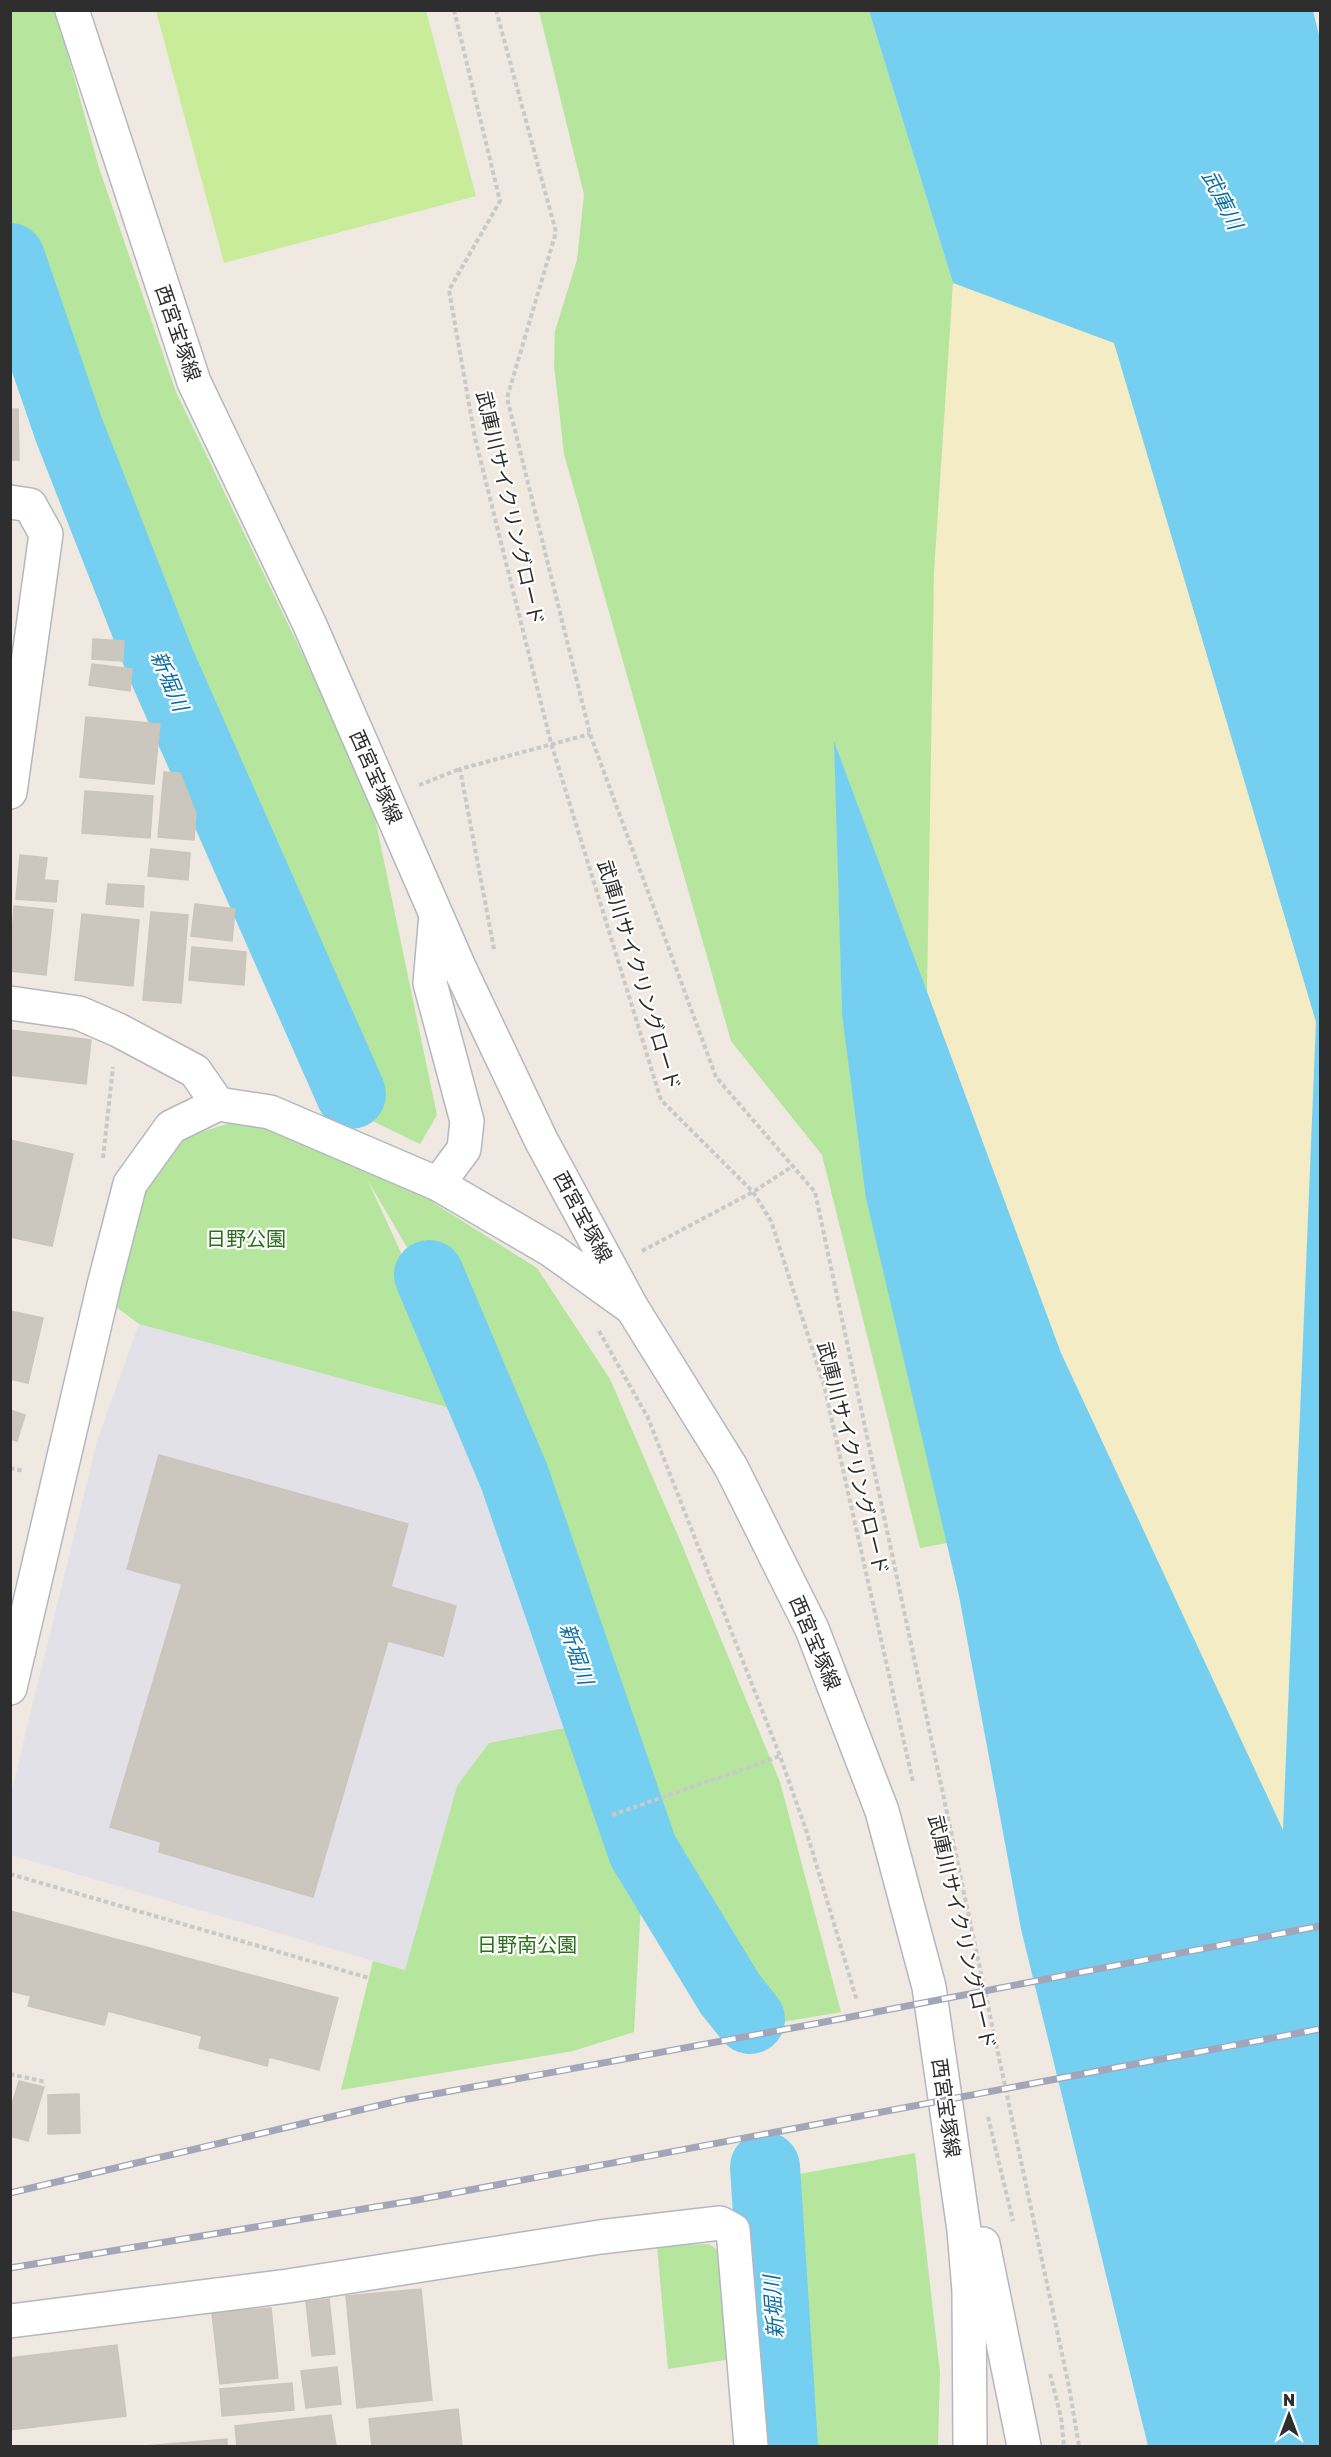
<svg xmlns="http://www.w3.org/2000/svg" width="1331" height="2457" font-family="'Golos Text','Noto Sans JP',sans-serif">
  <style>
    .industrial { fill: #e3e1e8 }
    .green { fill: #b6e59e }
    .sand { fill: #f3ecc5 }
    .pitch { fill: #c9ec9a }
    .water { fill: #75cff0 }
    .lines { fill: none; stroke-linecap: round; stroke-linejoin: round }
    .river { stroke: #75cff0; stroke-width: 70 }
    .building { fill: #cbc7bf; stroke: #cbc5ba; stroke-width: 1.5 }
    .minor-casing { stroke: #b4b7c1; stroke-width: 36 }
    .tertiary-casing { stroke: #b4b7c1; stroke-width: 36 }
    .secondary-casing { stroke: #b4b7c1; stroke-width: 36 }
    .path { stroke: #c9c9c9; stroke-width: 4; stroke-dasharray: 4.5 3; stroke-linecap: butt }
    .minor { stroke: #fff; stroke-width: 33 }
    .tertiary { stroke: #fff; stroke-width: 33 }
    .secondary { stroke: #fff; stroke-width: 33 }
    .rail-casing { stroke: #a3a6b8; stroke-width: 7 }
    .rail { stroke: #fff; stroke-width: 4.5; stroke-dasharray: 14; stroke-linecap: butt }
    .labels { text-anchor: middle; stroke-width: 4.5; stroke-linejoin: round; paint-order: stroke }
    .street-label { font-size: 20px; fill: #2e2e2e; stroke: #fff }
    .park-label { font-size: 20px; fill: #2c6e1b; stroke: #fff }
    .water-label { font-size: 21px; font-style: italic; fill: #0d6fa3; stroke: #fff }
  </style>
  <rect width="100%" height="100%" fill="#efe9e1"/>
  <!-- industrial -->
  <polygon class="industrial" points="139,1324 476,1415 575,1726 489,1743 457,1786 405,1970 11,1855 11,1793 98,1438"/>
  <!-- green -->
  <g class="green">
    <polygon points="11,11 56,11 99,168 176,392 370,794 437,1115 420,1144 329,1100 57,470 11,341"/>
    <polygon points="539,11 869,11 953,283 927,993 835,744 842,1014 947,1543 920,1548 822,1155 731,1041 564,454 554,365 555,331 577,260 584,195"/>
    <polygon points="245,1118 363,1171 396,1179 537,1268 610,1379 682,1545 780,1782 841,2012 765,2025 686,1873 497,1401 367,1179 476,1415 139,1324 116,1307 142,1191 183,1138"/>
    <polygon points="575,1726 595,1764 641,1903 634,2032 573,2051 341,2090 373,1961 405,1970 457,1786 489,1743"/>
    <polygon points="915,2153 940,2372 938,2446 795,2446 772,2179"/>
    <polygon points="709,2244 719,2251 731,2359 668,2369 657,2246"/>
  </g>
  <!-- sand -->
  <polygon class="sand" points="953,283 1114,343 1316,1022 1283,1831 1061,1353 927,993 934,572"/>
  <!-- pitch -->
  <polygon class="pitch" points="156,11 426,11 476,196 224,263"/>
  <!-- water -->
  <polygon class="water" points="869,11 1313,11 1320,39 1320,2446 1148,2446 1021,1929 959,1596 866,1198 842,1014 834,741 1061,1353 1283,1830 1316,1022 1114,343 953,283"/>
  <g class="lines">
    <!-- river -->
    <g class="river">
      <polyline points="10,258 69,430 160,662 351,1094"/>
      <polyline points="429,1275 514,1476 643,1851 730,1994 750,2019"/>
      <polyline points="765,2167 783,2446"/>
    </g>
  </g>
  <!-- building -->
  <g class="building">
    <polygon points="10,409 18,409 19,460 10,460"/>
    <polygon points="93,639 124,641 123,661 92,659"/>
    <polygon points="92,664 132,669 130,691 89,685"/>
    <polygon points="86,717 160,724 154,784 80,777"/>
    <polygon points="164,772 180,773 196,813 194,840 158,837"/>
    <polygon points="85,791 153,796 150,838 82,833"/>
    <polygon points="151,849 190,853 188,880 148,876"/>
    <polygon points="20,855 47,858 44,880 58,881 56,902 16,899"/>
    <polygon points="108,884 144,886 143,907 106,904"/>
    <polygon points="195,904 235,909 232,941 191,936"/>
    <polygon points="14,906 53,910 46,975 10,971"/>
    <polygon points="151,912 188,915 181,1003 143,1000"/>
    <polygon points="82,914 139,920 133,986 75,980"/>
    <polygon points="192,947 246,952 244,985 189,980"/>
    <polygon points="10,1030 91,1040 86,1084 10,1075"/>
    <polygon points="10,1140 73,1154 52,1246 10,1237"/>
    <polygon points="10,1311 43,1318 28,1383 10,1379"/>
    <polygon points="10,1410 25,1415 17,1441 10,1439"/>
    <polygon points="159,1455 408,1524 391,1587 456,1606 443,1656 127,1569"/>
    <polygon points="182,1584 388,1641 313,1897 159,1852 161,1842 110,1827"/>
    <polygon points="10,1911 338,1998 319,2070 269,2057 267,2066 199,2048 202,2036 108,2011 104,2025 28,2006 31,1996 10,1991"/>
    <polygon points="19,2081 44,2087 28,2141 10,2136 10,2111"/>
    <polygon points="79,2094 80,2133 48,2134 48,2095"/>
    <polygon points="421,2289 432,2400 357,2408 346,2296"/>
    <polygon points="329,2299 335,2354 312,2356 306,2302"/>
    <polygon points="271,2308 278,2378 220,2384 212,2313"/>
    <polygon points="117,2345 126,2416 10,2430 10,2358"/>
    <polygon points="337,2367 341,2404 306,2408 301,2371"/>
    <polygon points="292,2383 294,2410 222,2416 220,2389"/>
    <polygon points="458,2409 462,2446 372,2446 369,2419"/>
    <polygon points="331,2415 336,2446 237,2446 235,2426"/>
    <polygon points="227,2439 227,2446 144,2446"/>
  </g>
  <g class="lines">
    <!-- minor casing -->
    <g class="minor-casing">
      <g id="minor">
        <polyline points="10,502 30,505 46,534 10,792"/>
        <polyline points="436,915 430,983 467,1121 464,1149 438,1184"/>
        <polyline points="10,1003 79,1013 118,1030 195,1071 218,1104"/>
        <polyline points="10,1688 104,1285 130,1184 171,1127 218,1104 270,1112 438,1184 551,1250 632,1308"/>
        <polyline points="10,2321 288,2286 600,2237 720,2223 733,2230 751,2446"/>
      </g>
    </g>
    <!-- tertiary casing -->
    <g class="tertiary-casing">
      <polyline id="tertiary" points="10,1649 19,1650"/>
    </g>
    <!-- secondary casing -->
    <g class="secondary-casing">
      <g id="secondary">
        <polyline points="72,10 194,382 309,623 459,967 541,1140 632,1308 731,1467 812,1629 882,1811 929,1987 964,2230 969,2291 970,2446"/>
        <polyline points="983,2244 1024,2446"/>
      </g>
    </g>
    <!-- path -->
    <g class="path">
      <polyline points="454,10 500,201 449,290 475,438 551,743 661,1100 753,1192 771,1221 824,1385 913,1782"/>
      <polyline points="496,10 556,232 507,398 590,734 716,1077 815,1192 1069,2387 1079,2446"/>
      <polyline points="419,785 460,769"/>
      <polyline points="494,949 460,769 590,734"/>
      <polyline points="103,1158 113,1067"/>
      <polyline points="642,1251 753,1192 793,1166"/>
      <polyline points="599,1331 648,1418 780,1756 806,1830 857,2001"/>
      <polyline points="10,1468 24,1471"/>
      <polyline points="612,1815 780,1756"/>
      <polyline points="10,1874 369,1978"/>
      <polyline points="10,2074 46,2082"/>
      <polyline points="988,2117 1013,2221"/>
      <polyline points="1050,2374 1061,2417 1064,2446"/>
    </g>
    <!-- minor -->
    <use href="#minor" class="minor"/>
    <!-- tertiary -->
    <use href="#tertiary" class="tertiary"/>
    <!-- secondary -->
    <use href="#secondary" class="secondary"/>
    <!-- rail casing -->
    <g class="rail-casing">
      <g id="rail">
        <polyline points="10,2193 402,2100 814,2024 1320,1926"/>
        <polyline points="10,2268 417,2200 1320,2029"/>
      </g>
    </g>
    <!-- rail -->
    <use href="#rail" class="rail"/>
  </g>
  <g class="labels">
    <!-- street labels -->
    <g class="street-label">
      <text transform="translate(178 333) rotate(71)" y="7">西宮宝塚線</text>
      <text transform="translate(510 508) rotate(77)" y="7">武庫川サイクリングロード</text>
      <text transform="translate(376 777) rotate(66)" y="7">西宮宝塚線</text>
      <text transform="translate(639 975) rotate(73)" y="7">武庫川サイクリングロード</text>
      <text transform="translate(583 1217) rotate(62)" y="7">西宮宝塚線</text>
      <text transform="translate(853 1458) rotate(76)" y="7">武庫川サイクリングロード</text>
      <text transform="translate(815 1643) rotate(67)" y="7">西宮宝塚線</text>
      <text transform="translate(962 1932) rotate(77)" y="7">武庫川サイクリングロード</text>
      <text transform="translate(946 2108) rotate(82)" y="7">西宮宝塚線</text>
    </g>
    <!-- park labels -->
    <g class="park-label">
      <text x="246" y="1246">日野公園</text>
      <text x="527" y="1952">日野南公園</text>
    </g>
    <!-- water labels -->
    <g class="water-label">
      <text transform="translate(1222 200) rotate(63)" y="7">武庫川</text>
      <text transform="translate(169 681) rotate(67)" y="7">新堀川</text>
      <text transform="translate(576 1654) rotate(71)" y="7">新堀川</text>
      <text transform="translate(774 2307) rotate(-94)" y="7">新堀川</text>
    </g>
  </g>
  <!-- border -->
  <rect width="1331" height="2457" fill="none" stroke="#2e2e2e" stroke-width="24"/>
  <!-- north arrow -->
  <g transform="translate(1289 2415)" stroke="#ffffff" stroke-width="4.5" paint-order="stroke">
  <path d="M0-4.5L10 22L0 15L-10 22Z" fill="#2e2e2e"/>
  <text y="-9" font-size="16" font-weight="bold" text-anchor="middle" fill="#2e2e2e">N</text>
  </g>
</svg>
